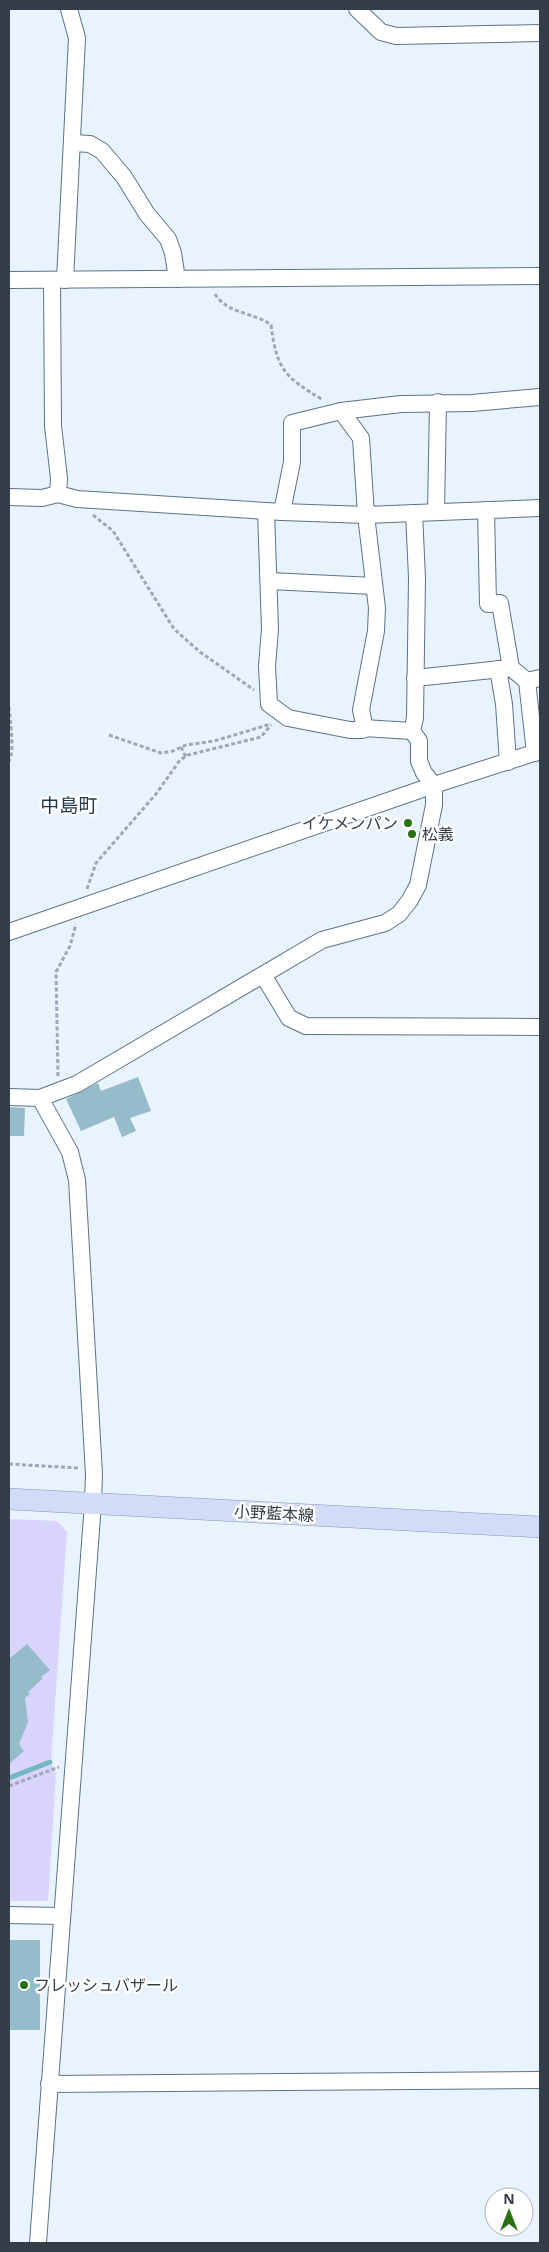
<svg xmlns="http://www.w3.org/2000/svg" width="549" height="2252" font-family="'Noto Sans','Noto Sans JP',sans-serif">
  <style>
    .green { fill: #d9d4fc }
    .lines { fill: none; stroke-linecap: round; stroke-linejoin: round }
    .stream { stroke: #72b8bf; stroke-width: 5 }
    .building { fill: #96bbcb }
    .minor-casing { stroke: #5b738a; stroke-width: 18 }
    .major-casing { stroke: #8696b7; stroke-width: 22 }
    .path { stroke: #9da8b2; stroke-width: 3; stroke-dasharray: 4 2.5; stroke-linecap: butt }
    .minor { stroke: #fff; stroke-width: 16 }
    .major { stroke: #d1dcf8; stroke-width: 21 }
    .poi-dot { fill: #287011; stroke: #fff; stroke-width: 2 }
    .labels { text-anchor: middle; stroke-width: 5; stroke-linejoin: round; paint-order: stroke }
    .poi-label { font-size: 16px; fill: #333e48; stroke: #fff; text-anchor: start }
    .street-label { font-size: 16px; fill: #333e48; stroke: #fff }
    .quarter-label { font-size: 19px; fill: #22384c; stroke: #fff }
  </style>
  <rect width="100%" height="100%" fill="#e8f3fd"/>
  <!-- green -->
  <polygon class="green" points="9,1519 57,1521 67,1532 51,1762 56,1774 48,1901 9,1901"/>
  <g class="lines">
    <!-- stream -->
    <polyline class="stream" points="9,1778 50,1762"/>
  </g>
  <!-- building -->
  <g class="building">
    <polygon points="138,1077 151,1111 130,1118 136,1131 122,1137 114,1117 81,1131 66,1099 98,1083 101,1091"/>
    <polygon points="9,1107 25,1108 24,1136 9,1136"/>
    <polygon points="27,1644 50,1670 41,1677 43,1678 28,1692 30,1694 25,1698 28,1722 19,1744 24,1751 9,1764 9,1659"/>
    <rect x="9" y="1940" width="31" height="90"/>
  </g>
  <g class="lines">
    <!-- minor casing -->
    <g class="minor-casing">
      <g id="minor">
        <polyline points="357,9 381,32 396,36 540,33"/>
        <polyline points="73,143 90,144 102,151 124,177 147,214 168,239 173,253 177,279"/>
        <polyline points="9,280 540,276"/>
        <polyline points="65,280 77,38 69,9"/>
        <polyline points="58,494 77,499 282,512 366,515 540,508"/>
        <polyline points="9,497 42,498 58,494 59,478 53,426 52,280"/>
        <polyline points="486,510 488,604 500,603 511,668"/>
        <polyline points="266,511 270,629 267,666 269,704 288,718 350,730 363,730 364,724 361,710 376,631 377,608 366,515 361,438 341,411"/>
        <polyline points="282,512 292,462 292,423 341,411 401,404 472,403 540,397"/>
        <polyline points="436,512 438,402"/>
        <polyline points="269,581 374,586"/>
        <polyline points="498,669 504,704 508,762"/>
        <polyline points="415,678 511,668 527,681"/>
        <polyline points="412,731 415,718 417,578 414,513"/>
        <polyline points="535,753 527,681 540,678"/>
        <polyline points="9,932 434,785 540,751"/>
        <polyline points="263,975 289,1018 306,1026 540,1027"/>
        <polyline points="9,1097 40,1098 77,1084 322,940 385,923 399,914 410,900 418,885 434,805 434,785 424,773 419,761 419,741 412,731 363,728"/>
        <polyline points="9,1915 61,1916"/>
        <polyline points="49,2084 540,2080"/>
        <polyline points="38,2243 93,1503 94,1474 77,1180 70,1152 40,1098"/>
      </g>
    </g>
    <!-- major casing -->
    <g class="major-casing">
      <polyline id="major" points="9,1499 540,1527"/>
    </g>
    <!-- path -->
    <g class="path">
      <path d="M215 294C227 314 254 312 271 325 277 371 285 377 323 400"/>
      <polyline points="93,515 113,531 174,629 200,652 254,690"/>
      <path d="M9 707C10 719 15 752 9 761"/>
      <polyline points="109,735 161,753 173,751 186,745 214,741 271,724"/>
      <polyline points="181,747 186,757"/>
      <polyline points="87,889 96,863 156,794 180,760 188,755 261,737 271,725"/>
      <polyline points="58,1076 56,972 70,946 76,924"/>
      <polyline points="9,1464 78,1468"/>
      <polyline points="9,1786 59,1767"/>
    </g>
    <!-- minor -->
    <use href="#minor" class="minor"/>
    <!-- major -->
    <use href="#major" class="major"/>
  </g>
  <!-- markers -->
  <g class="poi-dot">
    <circle cx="408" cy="823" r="5"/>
    <circle cx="412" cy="834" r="5"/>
    <circle cx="24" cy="1985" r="5"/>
  </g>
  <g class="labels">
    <!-- poi labels -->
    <g class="poi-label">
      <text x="398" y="829" text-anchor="end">イケメンパン</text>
      <text x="422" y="840">松義</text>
      <text x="34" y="1991">フレッシュバザール</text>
    </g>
    <!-- street labels -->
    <g class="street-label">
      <text transform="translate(274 1513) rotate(3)" y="6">小野藍本線</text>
    </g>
    <!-- quarter labels -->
    <g class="quarter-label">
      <text x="69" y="812">中島町</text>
    </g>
  </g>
  <!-- border -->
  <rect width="549" height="2252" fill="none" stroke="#333e48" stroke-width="20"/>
  <!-- north arrow -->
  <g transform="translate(509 2212)"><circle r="24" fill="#ffffff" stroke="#adb2b6"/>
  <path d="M0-4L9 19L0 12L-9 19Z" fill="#287011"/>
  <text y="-8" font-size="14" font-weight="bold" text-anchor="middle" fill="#333e48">N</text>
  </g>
</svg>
